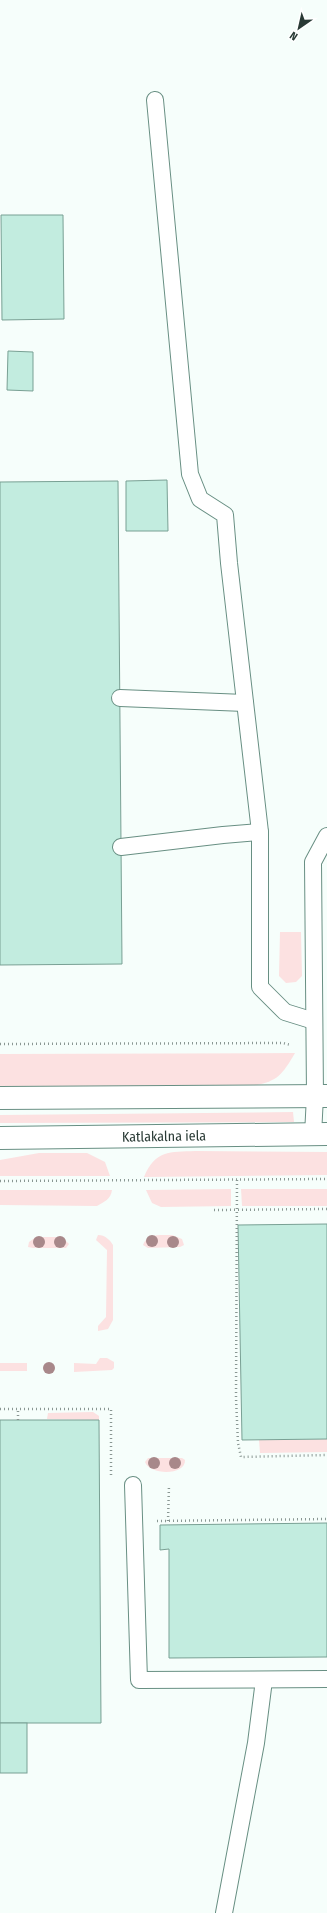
<svg xmlns="http://www.w3.org/2000/svg" width="327" height="1913" font-family="'Fira Sans Condensed',sans-serif">
  <style>
    .green { fill: #fce1e1 }
    .building { fill: #c2ecdf; stroke: #79a094 }
    .lines { fill: none; stroke-linecap: round; stroke-linejoin: round }
    .service-casing { stroke: #688f83; stroke-width: 18 }
    .tertiary-casing { stroke: #688f83; stroke-width: 24 }
    .path { stroke: #8a9793; stroke-width: 2.5; stroke-dasharray: 1 3; stroke-linecap: butt }
    .service { stroke: #fff; stroke-width: 16 }
    .tertiary { stroke: #fff; stroke-width: 22 }
    .tree { fill: #a8888a }
    .labels { text-anchor: middle; stroke-width: 4; stroke-linejoin: round; paint-order: stroke }
    .street-label { font-size: 14px; fill: #293a35; stroke: #fff }
  </style>
  <rect width="100%" height="100%" fill="#f6fefb"/>
  <!-- green -->
  <g class="green">
    <polygon points="280,932 301,932 302,976 296,982 286,983 279,976"/>
    <path d="M295 1053C282 1075 278 1081 253 1086L0 1088V1054Z"/>
    <polygon points="293,1112 294,1122 0,1123 0,1115"/>
    <path d="M195 1151 327 1152V1175L144 1177C155 1150 170 1152 195 1151Z"/>
    <polygon points="39,1153 87,1153 105,1162 110,1176 0,1176 0,1160"/>
    <polygon points="231,1189 231,1206 161,1207 152,1203 146,1190"/>
    <polygon points="241,1189 327,1189 327,1206 242,1206"/>
    <path d="M0 1190H112C111 1199 104 1202 97 1206L0 1205Z"/>
    <path d="M98 1235C105 1235 110 1240 113 1245V1320L108 1329 98 1331V1326L106 1317 107 1250 96 1240Z"/>
    <path d="M172 1235 182 1239 184 1245 180 1247 148 1248 143 1245C147 1233 161 1235 172 1235Z"/>
    <polygon points="36,1237 62,1237 69,1244 66,1248 33,1248 28,1247 29,1242"/>
    <polygon points="100,1358 107,1358 114,1362 114,1368 112,1370 74,1372 74,1363 96,1364"/>
    <rect x="0" y="1363" width="27" height="8"/>
    <polygon points="93,1412 99,1416 99,1420 47,1419 48,1413"/>
    <polygon points="327,1439 327,1452 260,1453 259,1440"/>
    <path d="M148 1458H182L185 1460C186 1476 149 1475 145 1462Z"/>
  </g>
  <!-- building -->
  <g class="building">
    <polygon points="1,215 63,215 64,319 2,320"/>
    <polygon points="8,351 33,352 33,391 7,390"/>
    <polygon points="167,480 168,531 126,531 126,481"/>
    <polygon points="118,481 122,964 0,965 0,482"/>
    <polygon points="327,1224 327,1439 242,1440 238,1225"/>
    <polygon points="0,1420 99,1420 101,1723 0,1723"/>
    <polygon points="327,1523 327,1657 169,1658 169,1549 160,1550 160,1525"/>
    <rect x="0" y="1723" width="27" height="50"/>
  </g>
  <g class="lines">
    <!-- service casing -->
    <g class="service-casing">
      <g id="service">
        <polyline points="155,100 190,474 200,499 225,515 229,563 260,832 260,987 285,1012 314,1021"/>
        <polyline points="120,698 245,703"/>
        <polyline points="121,847 223,835 260,832"/>
        <polyline points="313,1135 315,1096 313,862 327,836"/>
        <polyline points="133,1485 139,1680 327,1679"/>
        <polyline points="224,1913 256,1743 264,1680"/>
      </g>
    </g>
    <!-- tertiary casing -->
    <g class="tertiary-casing">
      <g id="tertiary">
        <polyline points="0,1098 327,1096"/>
        <polyline points="0,1138 327,1134"/>
      </g>
    </g>
    <!-- path -->
    <g class="path">
      <polyline points="0,1044 283,1043 291,1045"/>
      <polyline points="237,1180 236,1398 238,1443 241,1457 327,1455"/>
      <polyline points="0,1181 327,1179"/>
      <polyline points="214,1210 327,1209"/>
      <polyline points="0,1409 111,1409 111,1478"/>
      <polyline points="18,1420 18,1409"/>
      <polyline points="157,1521 327,1519"/>
      <polyline points="168,1521 169,1485"/>
    </g>
    <!-- service -->
    <use href="#service" class="service"/>
    <!-- tertiary -->
    <use href="#tertiary" class="tertiary"/>
  </g>
  <!-- trees -->
  <g class="tree">
    <circle cx="152" cy="1241" r="6"/>
    <circle cx="39" cy="1242" r="6"/>
    <circle cx="60" cy="1242" r="6"/>
    <circle cx="173" cy="1242" r="6"/>
    <circle cx="49" cy="1368" r="6"/>
    <circle cx="154" cy="1463" r="6"/>
    <circle cx="175" cy="1463" r="6"/>
  </g>
  <g class="labels">
    <!-- street labels -->
    <g class="street-label">
      <text transform="translate(164 1136) rotate(-1)" y="5">Katlakalna iela</text>
    </g>
  </g>
  <!-- north arrow -->
  <g transform="translate(299 28) rotate(214)" stroke="#ffffff" stroke-width="3" paint-order="stroke">
  <path d="M0-3L7 15L0 10L-7 15Z" fill="#293a35"/>
  <text y="-6" font-size="11" font-weight="bold" text-anchor="middle" fill="#293a35">N</text>
  </g>
</svg>
